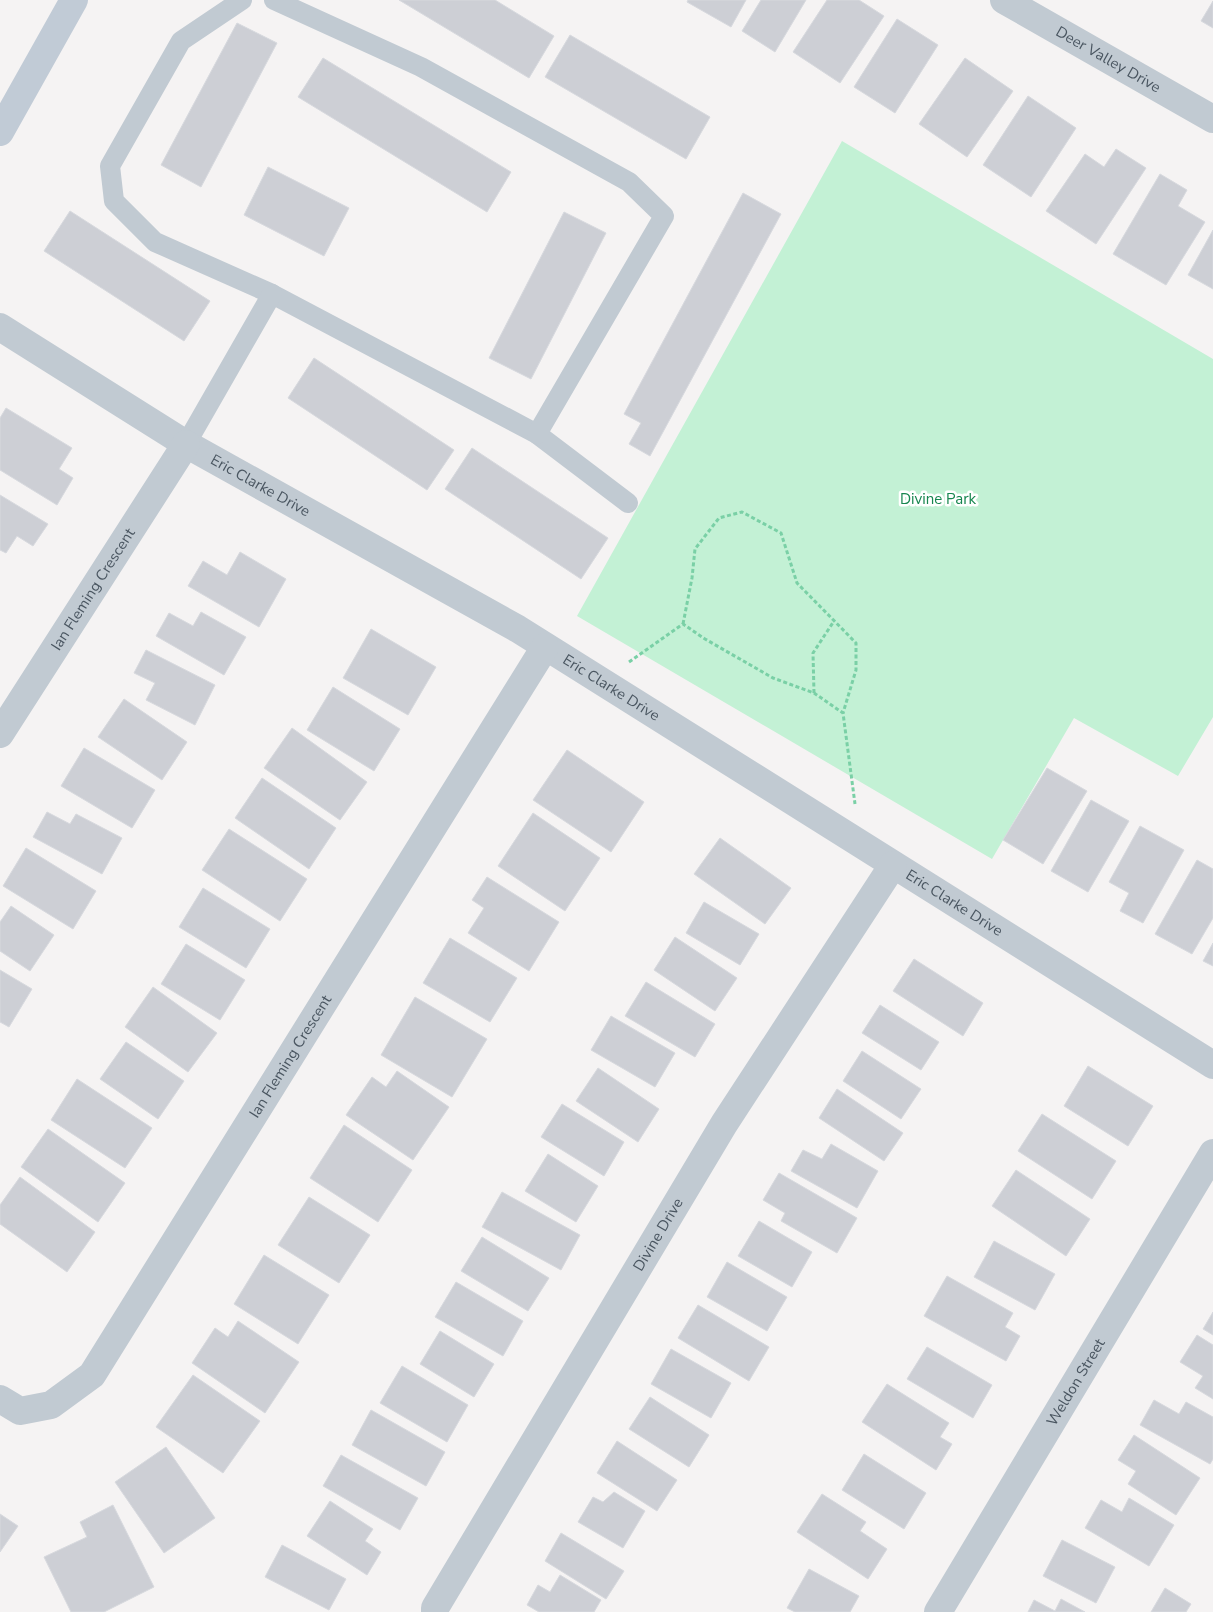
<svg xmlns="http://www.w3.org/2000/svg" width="1213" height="1612" font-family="'Nunito Sans',sans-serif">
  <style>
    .green { fill: #c3f1d5 }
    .building { fill: #cdcfd5; stroke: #d7d9de }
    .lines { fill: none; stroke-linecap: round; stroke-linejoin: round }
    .path { stroke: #7ad0a6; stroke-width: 3; stroke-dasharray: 4 2.5; stroke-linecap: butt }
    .lane { stroke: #c1cad2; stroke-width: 20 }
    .street { stroke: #c1cad2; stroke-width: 28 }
    .secondary { stroke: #c1cbd6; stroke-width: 28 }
    .labels { text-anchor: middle; stroke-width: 5; stroke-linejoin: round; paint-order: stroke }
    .street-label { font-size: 15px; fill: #4a5661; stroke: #fff }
    .park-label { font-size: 15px; fill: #17864f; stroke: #fff }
  </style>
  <rect width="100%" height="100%" fill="#f5f3f3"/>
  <!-- green -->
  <polygon class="green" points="842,141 1213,359 1213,717 1178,776 1074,718 992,859 577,616"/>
  <!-- building -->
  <g class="building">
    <polygon points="399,0 495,0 554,36 529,78"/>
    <polygon points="688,0 746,0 731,27 687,2"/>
    <polygon points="761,0 806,0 775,52 742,31"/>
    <polygon points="827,0 859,0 884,16 840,83 793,52"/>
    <polygon points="1213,1 1213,28 1201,21"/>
    <polygon points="897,19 938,45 895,113 854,87"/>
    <polygon points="237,23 277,43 201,187 161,165"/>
    <polygon points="570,35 710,117 686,159 545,77"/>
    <polygon points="323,58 511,172 487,212 298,97"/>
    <polygon points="965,58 1013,91 967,157 919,124"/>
    <polygon points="1028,96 1076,128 1031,197 983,165"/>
    <polygon points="1116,149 1146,168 1096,244 1046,211 1085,154 1104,167"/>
    <polygon points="268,167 349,208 324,256 244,215"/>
    <polygon points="1160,174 1187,190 1178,206 1205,222 1166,285 1113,254"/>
    <polygon points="743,193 781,214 650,456 629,444 641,423 624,414"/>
    <polygon points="70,211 210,301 184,341 44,251"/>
    <polygon points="564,212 606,233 531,379 489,358"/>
    <polygon points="1213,230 1213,289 1188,275"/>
    <polygon points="314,358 454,450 427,490 288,398"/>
    <polygon points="6,408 72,448 59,469 73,478 57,505 0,470 0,418"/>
    <polygon points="472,448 608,538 581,579 445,489"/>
    <polygon points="0,495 48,524 33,546 17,536 6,553 0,550"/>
    <polygon points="240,552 286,579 259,627 188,586 203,561 227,575"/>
    <polygon points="201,612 246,637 224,675 156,636 169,613 193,626"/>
    <polygon points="371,629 436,667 408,715 343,678"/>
    <polygon points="146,650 215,685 195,725 146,700 155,683 134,673"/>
    <polygon points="333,687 400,729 374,771 307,730"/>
    <polygon points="124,699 187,742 162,780 98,737"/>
    <polygon points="292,728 367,782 340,820 264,768"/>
    <polygon points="84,748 155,790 132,828 61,786"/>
    <polygon points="567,750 644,802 611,852 533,800"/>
    <polygon points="1047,768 1087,791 1043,864 1003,840"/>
    <polygon points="262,778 336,828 309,869 235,818"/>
    <polygon points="1091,800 1129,821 1088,892 1051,871"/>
    <polygon points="47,812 70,824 76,814 122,838 102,874 33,837"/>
    <polygon points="533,813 600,858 565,911 498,866"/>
    <polygon points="1140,826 1184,850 1143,923 1120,911 1129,893 1109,882"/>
    <polygon points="229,829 307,879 280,921 202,870"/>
    <polygon points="720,838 791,888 765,924 694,874"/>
    <polygon points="26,848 96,891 73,929 3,886"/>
    <polygon points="1197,860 1213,869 1213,918 1192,954 1155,934"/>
    <polygon points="487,877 559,922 529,971 468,933 484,908 472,900"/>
    <polygon points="203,888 270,929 246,968 179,927"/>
    <polygon points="704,902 759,934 740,965 686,933"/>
    <polygon points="11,906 54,935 30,971 0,951 0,922"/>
    <polygon points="675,937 737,978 715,1011 654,970"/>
    <polygon points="450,938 517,978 490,1022 423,983"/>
    <polygon points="1213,943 1213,966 1203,961"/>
    <polygon points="186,944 245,980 220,1020 161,984"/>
    <polygon points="914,959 983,1003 963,1036 893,991"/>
    <polygon points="0,970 32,989 9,1027 0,1022"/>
    <polygon points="646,982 715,1024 695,1057 625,1016"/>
    <polygon points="153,987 217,1033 188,1072 125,1027"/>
    <polygon points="415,997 487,1039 452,1097 381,1055"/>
    <polygon points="880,1005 939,1042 921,1070 862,1033"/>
    <polygon points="611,1016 675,1053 655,1087 591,1050"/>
    <polygon points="126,1042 184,1081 158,1119 100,1079"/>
    <polygon points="862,1051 921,1089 901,1119 843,1081"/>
    <polygon points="1088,1066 1153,1106 1128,1146 1064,1106"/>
    <polygon points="598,1068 659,1109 638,1142 576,1101"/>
    <polygon points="397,1071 449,1107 413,1160 346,1115 372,1077 386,1087"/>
    <polygon points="77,1079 152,1128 125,1168 51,1120"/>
    <polygon points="837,1089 903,1133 884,1161 819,1118"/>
    <polygon points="562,1104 624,1142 604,1176 541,1137"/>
    <polygon points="1042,1114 1116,1161 1092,1199 1018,1151"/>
    <polygon points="344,1125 412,1170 378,1222 310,1178"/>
    <polygon points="48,1129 125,1183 98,1222 21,1167"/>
    <polygon points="831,1144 878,1171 857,1208 791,1171 803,1150 822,1159"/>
    <polygon points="548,1154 598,1186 576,1222 525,1191"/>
    <polygon points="1016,1170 1090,1219 1066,1256 992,1206"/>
    <polygon points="779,1173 857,1218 837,1253 781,1221 785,1213 763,1200"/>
    <polygon points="20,1177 95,1232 67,1272 0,1224 0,1205"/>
    <polygon points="502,1192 580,1235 561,1270 482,1227"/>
    <polygon points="309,1197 370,1235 339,1283 278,1245"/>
    <polygon points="759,1221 812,1252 792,1287 738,1256"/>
    <polygon points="482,1237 549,1278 528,1311 461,1271"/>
    <polygon points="994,1241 1055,1274 1035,1310 974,1277"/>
    <polygon points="264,1255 329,1295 298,1344 234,1304"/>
    <polygon points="727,1262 787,1297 767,1331 707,1297"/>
    <polygon points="947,1276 1013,1313 1005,1327 1020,1336 1006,1361 924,1316"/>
    <polygon points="456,1282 523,1321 503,1356 435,1317"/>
    <polygon points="698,1305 769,1347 749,1381 678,1338"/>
    <polygon points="1213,1312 1213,1335 1203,1329"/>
    <polygon points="238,1321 299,1362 265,1413 192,1363 215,1328 228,1337"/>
    <polygon points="440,1331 494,1364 474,1397 420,1364"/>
    <polygon points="1197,1335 1213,1345 1213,1399 1195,1388 1203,1376 1180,1362"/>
    <polygon points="927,1347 992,1385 973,1418 907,1379"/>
    <polygon points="671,1349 731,1383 711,1418 651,1384"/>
    <polygon points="402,1366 468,1405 447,1442 380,1403"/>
    <polygon points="193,1375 260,1421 223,1473 156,1427"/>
    <polygon points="887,1384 949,1423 940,1437 952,1444 936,1470 862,1422"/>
    <polygon points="650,1397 709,1435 689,1467 629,1429"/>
    <polygon points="1154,1400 1179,1414 1186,1402 1213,1417 1213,1459 1210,1464 1140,1425"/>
    <polygon points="371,1410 445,1452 426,1486 352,1445"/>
    <polygon points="1134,1435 1200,1478 1176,1515 1128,1484 1136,1471 1118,1460"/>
    <polygon points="617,1441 677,1480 657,1511 597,1473"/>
    <polygon points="166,1447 215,1518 164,1553 115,1482"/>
    <polygon points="864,1454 926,1493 904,1529 842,1490"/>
    <polygon points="341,1455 418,1498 400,1530 323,1486"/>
    <polygon points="614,1492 645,1511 623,1548 578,1522 593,1497 603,1502"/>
    <polygon points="822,1494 866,1522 860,1531 887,1549 868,1579 797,1532"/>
    <polygon points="1129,1498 1174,1525 1149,1566 1085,1528 1101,1500 1122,1512"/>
    <polygon points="330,1501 373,1529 365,1541 381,1552 367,1575 307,1536"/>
    <polygon points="113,1505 154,1587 104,1612 71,1612 44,1557 87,1537 80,1522"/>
    <polygon points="0,1514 18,1526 0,1552"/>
    <polygon points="561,1533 624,1571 606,1599 545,1561"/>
    <polygon points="1062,1540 1115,1567 1096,1603 1043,1576"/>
    <polygon points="282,1545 346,1579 329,1610 265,1577"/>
    <polygon points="809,1569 859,1596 850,1612 795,1612 787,1608"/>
    <polygon points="560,1575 601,1600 594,1612 539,1612 527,1605 538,1585 550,1592"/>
    <polygon points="1165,1588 1191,1604 1186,1612 1151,1612"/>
    <polygon points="1061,1599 1085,1612 1028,1612 1034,1600 1055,1611"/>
  </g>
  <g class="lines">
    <!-- path -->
    <g class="path">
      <polyline points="683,624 692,578 695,549 719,518 742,512 781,533 797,583 856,643 856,670 843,713"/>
      <polyline points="629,662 683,624 705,639 773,678 814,693 843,713 855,804"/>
      <polyline points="814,693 813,653 834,621"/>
    </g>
    <!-- lane -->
    <g class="lane">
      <polyline points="242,0 181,41 110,166 114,201 155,242 272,294 537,434 628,503"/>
      <polyline points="274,0 421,67 629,182 664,216 537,434"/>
      <polyline points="186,444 272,294"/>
    </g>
    <!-- street -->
    <g class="street">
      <path id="s1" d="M1004 0 1213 119"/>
      <path id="s2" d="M0 327 186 444 518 629 1213 1065"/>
      <path id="s3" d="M0 734 186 444"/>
      <path id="s4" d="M0 1399 20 1411 51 1405 92 1375 545 647"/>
      <path id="s5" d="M435 1612V1608L724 1124 893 865"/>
      <path id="s6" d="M938 1612 1213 1153"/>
    </g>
    <!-- secondary -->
    <polyline class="secondary" points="0,132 74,0"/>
  </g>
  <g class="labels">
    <!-- street labels -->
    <g class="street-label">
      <text dy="5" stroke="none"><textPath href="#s1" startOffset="120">Deer Valley Drive</textPath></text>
      <text dy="5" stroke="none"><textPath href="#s2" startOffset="305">Eric Clarke Drive</textPath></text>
      <text dy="5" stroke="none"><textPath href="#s3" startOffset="172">Ian Fleming Crescent</textPath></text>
      <text dy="5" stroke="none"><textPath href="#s2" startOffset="710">Eric Clarke Drive</textPath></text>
      <text dy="5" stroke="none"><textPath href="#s2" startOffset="1115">Eric Clarke Drive</textPath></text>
      <text dy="5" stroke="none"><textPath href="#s4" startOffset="481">Ian Fleming Crescent</textPath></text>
      <text dy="5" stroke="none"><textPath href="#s5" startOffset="439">Divine Drive</textPath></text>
      <text dy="5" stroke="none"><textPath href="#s6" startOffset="268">Weldon Street</textPath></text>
    </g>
    <!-- park labels -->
    <g class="park-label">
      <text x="938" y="504">Divine Park</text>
    </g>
  </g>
</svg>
